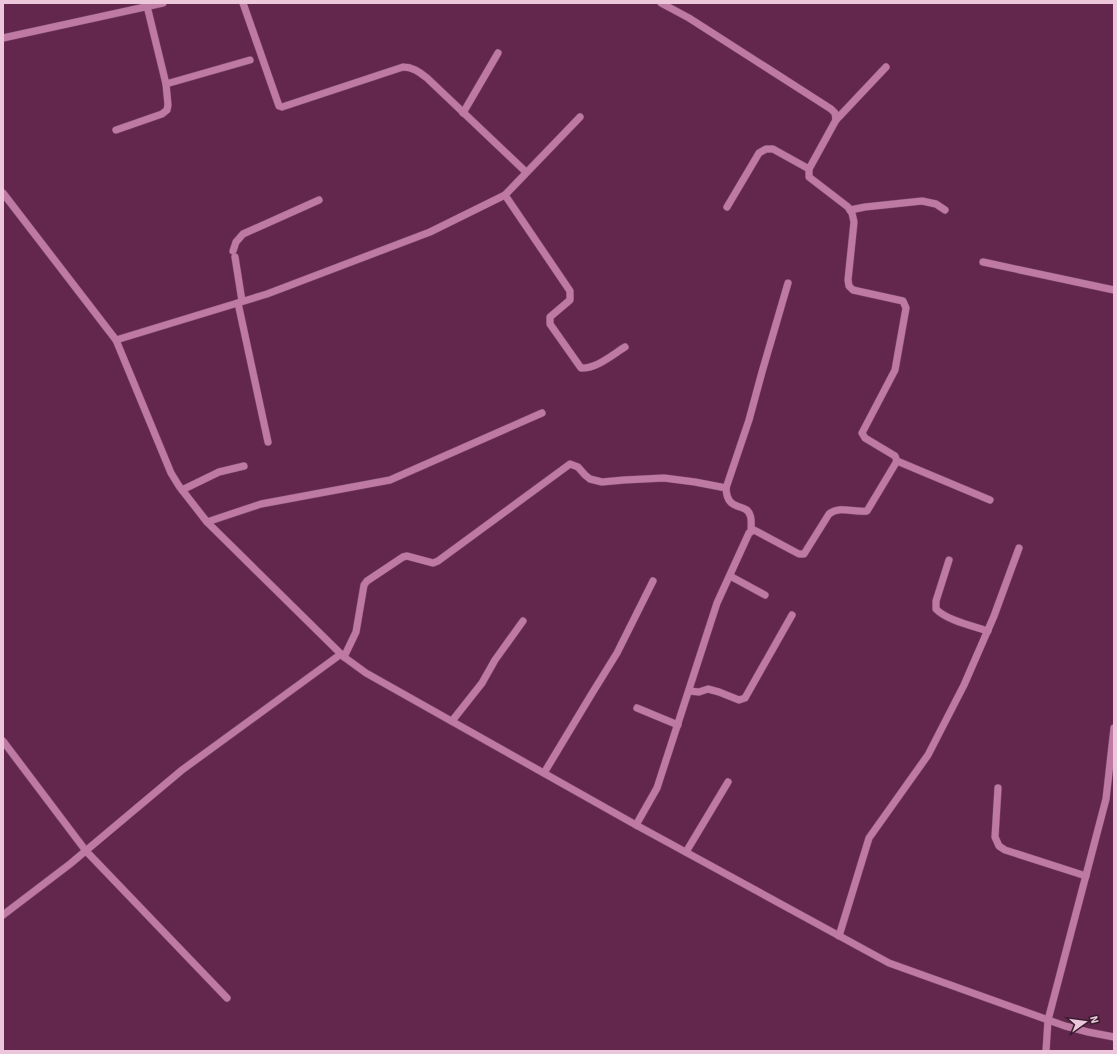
<svg xmlns="http://www.w3.org/2000/svg" width="1117" height="1054" font-family="'Source Sans 3',sans-serif">
  <style>
    .lines { fill: none; stroke-linecap: round; stroke-linejoin: round }
    .minor-casing { stroke: #7a4669; stroke-width: 8 }
    .minor { stroke: #be7aa3; stroke-width: 7 }
  </style>
  <rect width="100%" height="100%" fill="#63274d"/>
  <g class="lines">
    <!-- minor casing -->
    <g class="minor-casing">
      <g id="minor">
        <path d="M243 3 279 106 282 107 403 67C413 67 419 72 427 78L526 172"/>
        <polyline points="661,3 689,18 831,109 835,113 836,120 809,169 809,177 848,207 852,213 854,222 848,280 849,286 853,290 903,301 906,308 895,370 862,433 865,438 895,456 897,461 990,500"/>
        <polyline points="3,38 163,3"/>
        <polyline points="166,84 250,60"/>
        <polyline points="463,113 498,53"/>
        <polyline points="836,120 886,67"/>
        <polyline points="116,130 162,114 167,110 168,105 166,84 147,6"/>
        <polyline points="3,193 116,340 171,473 179,486 207,522 344,657 366,673 636,825 889,963 1065,1026 1088,1032 1114,1037"/>
        <path d="M505 195 570 291V300L550 317V324L581 368C596 369 612 355 625 347"/>
        <polyline points="727,207 759,153 766,149 773,149 809,169"/>
        <polyline points="850,210 865,207 922,201 936,204 945,210"/>
        <polyline points="233,251 236,242 243,234 319,200"/>
        <polyline points="235,257 242,301"/>
        <polyline points="983,262 1114,290"/>
        <polyline points="238,303 268,442"/>
        <polyline points="116,340 267,294 430,232 505,195 580,117"/>
        <polyline points="182,490 219,472 244,466"/>
        <polyline points="207,522 261,504 390,480 542,413"/>
        <path d="M751 531C751 526 752 519 750 515 746 502 727 513 726 488L749 420 762 372 788 283"/>
        <path d="M949 560 936 601V609C946 620 973 626 988 631"/>
        <polyline points="730,576 765,595"/>
        <polyline points="344,657 356,632 364,585 367,581 403,557 407,556 433,563 438,561 570,464 578,467 585,475 590,479 602,482 624,480 664,478 695,482 726,488"/>
        <polyline points="689,691 699,692 708,689 719,692 739,700 745,698 792,615"/>
        <polyline points="637,708 678,725"/>
        <polyline points="452,721 482,683 495,660 523,621"/>
        <polyline points="3,741 86,851 227,998"/>
        <polyline points="544,773 591,695 617,653 653,581"/>
        <polyline points="998,788 995,837 999,846 1005,850 1086,876"/>
        <path d="M636 825 657 788 717 603 749 533 754 530 799 554H804L829 514C840 505 854 513 867 511L897 461"/>
        <polyline points="686,852 728,782"/>
        <polyline points="3,915 70,864 182,770 341,654"/>
        <polyline points="839,936 869,838 928,755 964,685 994,616 1019,548"/>
        <polyline points="1046,1051 1048,1020 1106,799 1114,728"/>
      </g>
    </g>
    <!-- minor -->
    <use href="#minor" class="minor"/>
  </g>
  <!-- border -->
  <rect width="1117" height="1054" fill="none" stroke="#ecc7dc" stroke-width="8"/>
  <!-- north arrow -->
  <g transform="translate(1085 1022) rotate(76)" stroke="#381c2d" stroke-width="3" paint-order="stroke">
  <path d="M0-3L7 15L0 10L-7 15Z" fill="#ecc7dc"/>
  <text y="-6" font-size="11" font-weight="bold" text-anchor="middle" fill="#ecc7dc">N</text>
  </g>
</svg>
